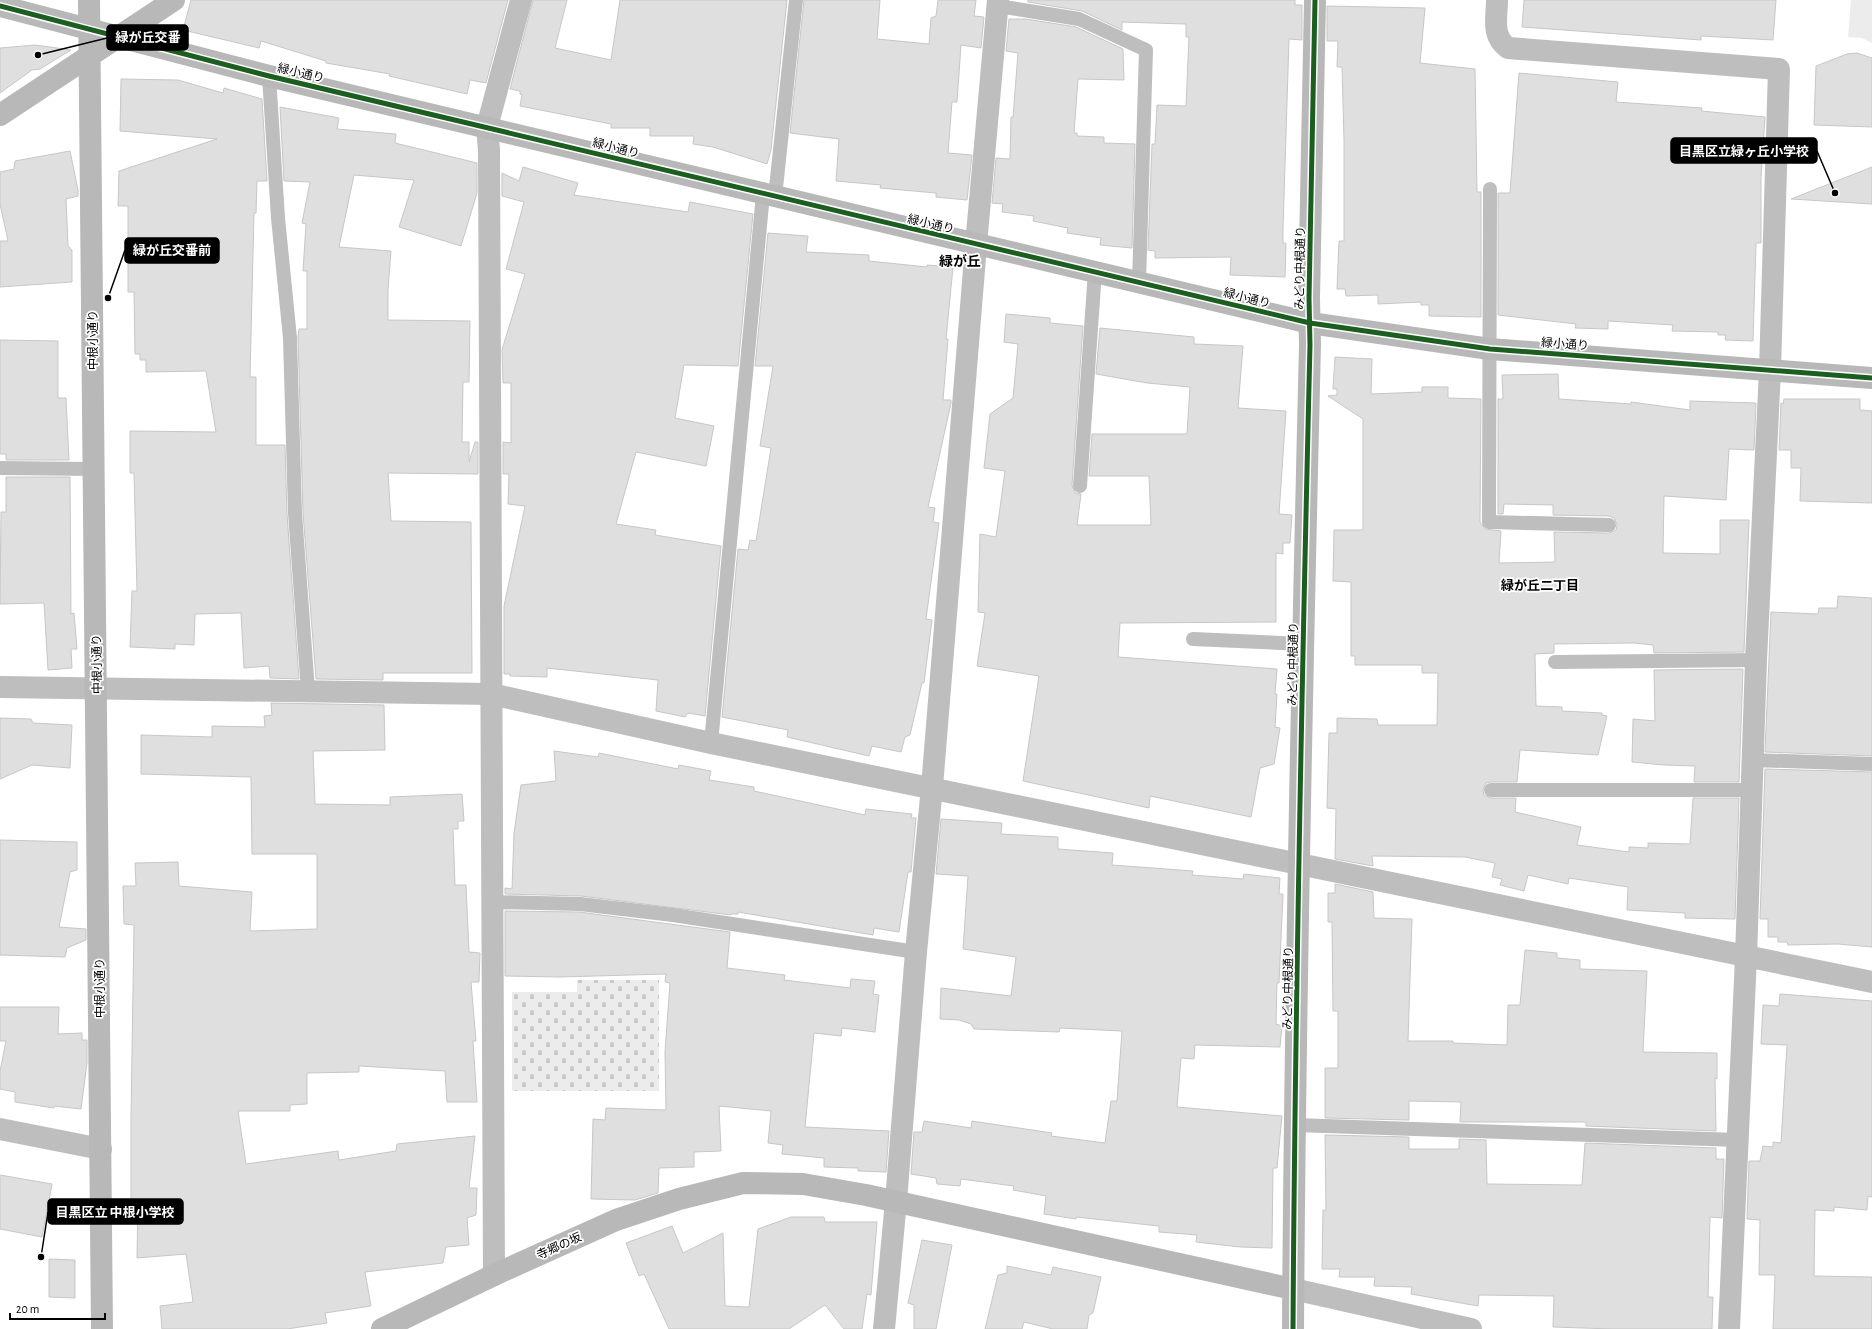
<svg xmlns="http://www.w3.org/2000/svg" width="1872" height="1329" font-family="'Alegreya Sans','Noto Sans JP',sans-serif">
  <style>
    .cemetery { fill: url(#cemetery-stones) }
    .pitch { fill: #ececec }
    .building { fill: #dfdfdf; stroke: #c7c7c7 }
    .lines { fill: none; stroke-linecap: round; stroke-linejoin: round }
    .lane { stroke: #bebebe; stroke-width: 14 }
    .street { stroke: #bebebe; stroke-width: 22 }
    .secondary { stroke: #b8b8b8; stroke-width: 22 }
    .cycleway-casing { stroke: #fff; stroke-width: 8 }
    .cycleway { stroke: #1b5e20; stroke-width: 5 }
    .labels { text-anchor: middle; stroke-width: 3.5; stroke-linejoin: round; paint-order: stroke }
    .street-label { font-size: 12px; fill: #000; stroke: #fff }
    .neighbourhood-label { font-size: 13px; font-weight: bold; fill: #000; stroke: #fff }
    .quarter-label { font-size: 14px; font-weight: bold; fill: #000; stroke: #fff }
    .leader { fill: none; stroke: #000; stroke-width: 1.5 }
    .callout-dot { fill: #000; stroke: #fff; stroke-width: 1.5 }
    .callout { fill: #000; stroke: #000; stroke-width: 1.5 }
    .callout-label { font-size: 13px; text-anchor: middle; font-weight: bold; fill: #fff }
  </style>
  <defs>
    <pattern id="cemetery-stones" width="16" height="16" patternUnits="userSpaceOnUse"><rect width="16" height="16" fill="#ececec"/><path d="M2 7V4a2 2 0 0 1 4 0v3zM10 15v-3a2 2 0 0 1 4 0v3z" fill="#c9c9c9"/></pattern>
  </defs>
  <rect width="100%" height="100%" fill="#fff"/>
  <!-- cemetery -->
  <polygon class="cemetery" points="577,980 659,980 659,1091 512,1091 512,992 577,992"/>
  <!-- pitch -->
  <polygon class="pitch" points="1851,0 1872,0 1872,43 1862,38 1848,37"/>
  <!-- building -->
  <g class="building">
    <polygon points="191,0 508,0 486,83 470,80 467,94 389,76 390,74 326,63 326,61 261,41 259,48 183,30"/>
    <polygon points="533,0 567,0 555,48 611,60 620,0 787,0 771,150 767,164 713,147 693,144 694,136 650,136 650,128 611,128 611,124 520,106 522,95 520,94 520,91 510,89"/>
    <polygon points="804,0 880,0 877,39 929,44 931,18 936,16 938,0 976,0 974,16 984,17 981,48 961,45 957,102 952,102 948,153 972,155 967,200 936,197 936,193 880,188 881,185 836,181 839,139 790,133"/>
    <polygon points="1028,0 1295,0 1295,5 1302,5 1302,40 1289,39 1283,228 1283,243 1286,243 1285,277 1230,275 1231,257 1155,258 1155,251 1148,250 1152,144 1155,144 1157,105 1186,106 1189,37 1186,37 1186,24 1122,22 1122,30 1082,11 1028,2"/>
    <polygon points="1524,0 1776,0 1773,40 1701,36 1701,40 1522,27"/>
    <polygon points="1327,6 1425,8 1420,63 1475,69 1477,192 1481,192 1481,317 1429,316 1429,305 1421,305 1421,302 1378,304 1378,295 1346,296 1345,289 1337,289 1339,241 1344,241 1344,140 1342,67 1337,67 1338,41 1327,41"/>
    <polygon points="1009,19 1026,19 1076,27 1123,49 1124,80 1078,79 1074,133 1077,133 1077,136 1104,137 1104,143 1135,144 1132,248 1100,245 1101,238 1067,233 1068,228 1033,221 1034,216 1002,212 1003,204 992,203 996,158 1010,159 1011,117 1013,117 1018,53 1006,51"/>
    <polygon points="35,45 71,50 40,69 32,70 0,93 0,48"/>
    <polygon points="1857,53 1872,58 1872,127 1814,125 1816,66 1847,54"/>
    <polygon points="1519,73 1618,82 1616,102 1702,108 1701,111 1765,117 1761,177 1761,243 1756,243 1753,341 1725,340 1726,335 1718,335 1718,332 1672,331 1673,325 1608,321 1608,329 1575,328 1576,324 1498,315 1498,193 1510,193"/>
    <polygon points="121,79 178,80 223,93 224,88 262,99 267,181 257,181 256,213 254,213 250,377 256,377 256,445 285,445 287,514 299,679 270,678 269,666 244,668 241,613 195,614 194,645 175,644 175,649 130,647 132,591 137,591 134,473 130,473 130,431 216,432 206,371 146,372 146,360 140,360 140,354 135,354 134,292 128,292 128,206 118,206 119,171 217,139 120,131"/>
    <polygon points="280,107 339,118 337,129 396,134 395,143 477,163 477,193 461,246 399,227 414,180 354,175 339,247 391,251 388,290 388,320 470,321 469,382 463,382 462,442 469,442 469,462 475,442 478,442 478,474 388,473 391,521 471,522 472,673 383,673 383,680 316,679 303,513 298,337 299,329 307,329 307,271 303,271 306,224 302,223 310,182 284,181"/>
    <polygon points="70,151 78,190 78,196 66,199 68,246 72,250 72,282 0,287 0,241 8,241 0,204 0,172 14,169 15,161"/>
    <polygon points="523,167 578,183 574,195 688,212 690,202 753,214 738,366 684,365 675,418 714,426 706,466 636,452 616,524 656,530 655,535 721,546 705,716 688,713 685,717 656,711 658,680 547,668 547,677 510,676 510,674 504,674 504,606 525,506 508,504 509,474 503,474 503,442 511,443 511,383 503,383 502,350 525,274 506,269 524,202 502,196 502,173 519,181"/>
    <polygon points="1872,167 1872,204 1791,199"/>
    <polygon points="768,233 808,236 806,252 869,255 869,261 927,267 927,265 953,267 946,339 948,339 943,400 951,400 951,403 928,507 935,508 933,522 939,523 926,619 932,620 924,683 922,683 910,735 905,737 901,752 872,746 869,756 787,737 788,730 722,717 738,549 748,550 750,540 756,541 771,448 760,446 773,366 755,366"/>
    <polygon points="1006,314 1050,318 1050,323 1083,326 1072,485 1075,493 1081,494 1077,525 1151,525 1149,476 1089,476 1092,434 1187,434 1190,387 1147,383 1096,374 1100,328 1194,337 1194,344 1243,346 1238,408 1286,411 1279,514 1292,515 1290,543 1283,543 1283,554 1276,553 1276,622 1120,623 1118,657 1277,669 1275,694 1277,694 1275,727 1280,728 1274,764 1260,768 1251,817 1150,796 1149,808 1023,781 1039,676 977,666 985,613 978,612 980,534 996,537 1005,471 984,468 990,414 1013,398 1018,344 1004,342"/>
    <polygon points="0,340 58,341 58,398 66,398 69,460 6,460 6,454 0,454"/>
    <polygon points="1335,357 1372,359 1371,394 1422,392 1422,387 1448,387 1448,398 1481,399 1480,522 1485,529 1501,531 1499,563 1555,562 1554,532 1609,533 1616,530 1617,525 1614,518 1609,516 1553,515 1553,505 1504,504 1503,514 1498,514 1498,399 1503,399 1502,375 1558,374 1559,399 1631,404 1631,402 1690,410 1690,401 1756,403 1754,450 1729,449 1726,500 1664,496 1663,553 1720,554 1720,520 1749,520 1744,652 1654,653 1653,645 1634,643 1554,644 1554,653 1535,654 1536,706 1562,707 1562,711 1602,713 1602,715 1607,716 1598,755 1520,750 1517,782 1491,782 1486,783 1483,790 1484,795 1491,798 1516,798 1515,812 1581,827 1577,845 1629,852 1629,847 1648,848 1648,843 1690,844 1693,798 1739,798 1735,919 1685,918 1685,913 1627,910 1628,887 1569,878 1568,884 1528,875 1524,891 1500,885 1502,879 1492,877 1495,863 1465,857 1372,856 1373,866 1335,859 1336,809 1327,808 1329,733 1337,733 1337,718 1377,719 1378,725 1437,725 1438,673 1422,673 1422,665 1355,665 1355,656 1351,656 1351,582 1333,581 1334,530 1363,530 1363,419 1328,396 1337,395 1337,389 1333,389"/>
    <polygon points="1784,399 1860,399 1860,410 1872,411 1872,503 1800,501 1801,468 1791,468 1791,450 1779,450 1781,403 1783,404"/>
    <polygon points="6,477 70,477 71,614 74,613 77,649 71,649 72,668 48,670 44,603 0,604 1,512 6,512"/>
    <polygon points="1838,596 1872,598 1872,756 1765,752 1771,612 1818,614 1819,608 1837,608"/>
    <polygon points="1743,669 1739,782 1694,782 1695,766 1664,765 1632,762 1633,719 1655,721 1654,670"/>
    <polygon points="271,703 384,705 385,750 313,751 315,804 390,805 390,797 462,794 464,821 458,821 458,829 453,829 455,885 466,885 469,952 480,953 479,982 471,982 476,1041 473,1041 477,1102 447,1102 445,1071 359,1066 359,1072 307,1073 307,1104 290,1105 290,1111 238,1111 246,1164 338,1151 339,1160 396,1151 397,1144 475,1136 469,1188 477,1188 476,1215 467,1218 469,1245 446,1247 443,1263 365,1272 371,1306 325,1313 327,1323 287,1329 162,1329 160,1306 193,1302 186,1254 137,1258 138,1202 131,1202 131,1118 134,925 124,924 123,886 136,886 135,863 178,862 179,886 252,892 250,931 317,929 317,854 252,854 251,777 141,774 141,735 212,737 212,726 265,727 264,716 272,715"/>
    <polygon points="0,718 31,719 33,723 72,725 70,768 32,765 0,779"/>
    <polygon points="554,751 598,757 599,753 678,769 679,765 711,771 709,780 754,787 754,791 865,815 866,809 912,814 911,818 916,818 911,872 908,872 899,932 874,928 873,935 738,912 738,914 731,914 731,915 581,896 505,894 505,888 512,889 514,833 521,785 556,781"/>
    <polygon points="1765,769 1872,772 1872,947 1838,944 1788,945 1787,942 1778,942 1778,937 1768,937 1768,919 1760,919"/>
    <polygon points="941,819 1002,823 1001,834 1058,837 1058,849 1113,853 1112,865 1193,871 1192,875 1243,879 1244,874 1280,878 1279,894 1283,894 1279,983 1277,983 1276,1024 1282,1026 1280,1047 1195,1045 1194,1059 1181,1058 1177,1107 1282,1116 1277,1168 1273,1168 1272,1248 1240,1247 1196,1242 1197,1235 1159,1232 1159,1226 1076,1217 1076,1219 1044,1214 1046,1196 1013,1190 1014,1186 961,1179 960,1186 937,1184 936,1178 911,1174 914,1132 922,1132 924,1121 971,1128 972,1121 1052,1133 1051,1136 1105,1143 1111,1101 1117,1101 1122,1031 1060,1028 1059,1032 974,1029 971,1024 959,1020 940,1019 941,988 1011,996 1016,957 963,949 968,876 936,874"/>
    <polygon points="0,840 77,842 77,870 70,872 59,927 86,929 86,940 67,948 65,957 0,955"/>
    <polygon points="1335,884 1373,892 1374,918 1412,919 1408,1041 1453,1041 1453,1043 1507,1045 1508,1005 1520,1005 1525,950 1557,953 1557,958 1580,960 1580,969 1647,971 1643,1052 1717,1053 1717,1079 1715,1078 1716,1131 1586,1126 1586,1122 1460,1122 1461,1102 1409,1101 1409,1120 1325,1118 1325,1068 1338,1068 1338,1011 1333,1011 1332,922 1328,922 1328,893 1335,893"/>
    <polygon points="505,911 579,912 730,932 727,968 785,975 784,980 850,988 851,979 875,981 873,994 879,995 875,1032 842,1028 841,1036 814,1033 805,1127 889,1131 886,1172 858,1171 858,1168 824,1167 824,1158 782,1154 783,1145 768,1143 771,1111 719,1106 721,1151 694,1152 694,1167 659,1168 658,1193 635,1200 591,1199 593,1119 605,1120 606,1108 666,1110 665,1052 670,983 665,982 666,974 560,977 505,976"/>
    <polygon points="1780,994 1872,1001 1872,1197 1868,1196 1867,1210 1834,1207 1834,1211 1815,1210 1814,1276 1872,1277 1872,1329 1773,1329 1775,1275 1759,1275 1760,1220 1747,1219 1749,1161 1760,1161 1763,1146 1773,1147 1773,1142 1781,1143 1787,1045 1761,1044 1763,1005 1779,1006"/>
    <polygon points="0,1007 59,1007 58,1034 82,1033 82,1040 87,1040 87,1063 81,1109 54,1106 54,1108 15,1102 15,1092 0,1089 0,1071 6,1041 0,1041"/>
    <polygon points="1325,1135 1409,1137 1409,1149 1459,1149 1459,1139 1486,1140 1487,1184 1582,1185 1585,1143 1716,1148 1716,1159 1724,1159 1722,1218 1710,1217 1708,1297 1713,1297 1712,1329 1613,1329 1553,1327 1554,1296 1479,1295 1478,1306 1411,1294 1412,1287 1374,1286 1375,1277 1339,1277 1340,1269 1322,1269 1323,1210 1326,1210"/>
    <polygon points="0,1175 52,1184 42,1237 0,1229"/>
    <polygon points="791,1217 824,1217 825,1222 877,1222 871,1295 867,1294 862,1329 844,1329 825,1305 789,1329 669,1329 644,1274 639,1276 626,1243 672,1226 683,1253 723,1233 725,1306 749,1307 758,1229"/>
    <polygon points="922,1240 952,1245 936,1329 914,1329 914,1305 908,1303"/>
    <polygon points="49,1259 75,1260 75,1298 49,1297"/>
    <polygon points="1007,1266 1051,1275 1053,1267 1101,1277 1093,1313 1089,1315 1087,1329 1053,1329 1024,1322 1022,1329 985,1329 998,1275 1007,1273"/>
  </g>
  <g class="lines">
    <!-- lane -->
    <g class="lane">
      <polyline points="998,6 1079,19 1146,50 1139,282"/>
      <polyline points="269,76 278,218 290,338 295,513 308,691"/>
      <polyline points="1490,189 1489,522 1609,525"/>
      <polyline points="775,197 796,0"/>
      <polyline points="0,468 94,469"/>
      <polyline points="1080,486 1095,271"/>
      <polyline points="1193,639 1303,644"/>
      <polyline points="1555,662 1756,660"/>
      <polyline points="711,743 763,194"/>
      <polyline points="1752,760 1872,764"/>
      <polyline points="1491,790 1751,790"/>
      <polyline points="492,902 580,904 673,915 916,952"/>
      <polyline points="1295,1125 1738,1140"/>
    </g>
    <!-- street -->
    <g class="street">
      <path d="M1497 0C1497 18 1491 36 1508 48L1779 69 1770 370 1756 660 1746 957 1729 1329"/>
      <polyline points="0,687 491,694 711,743 1872,982"/>
      <polyline points="0,1129 101,1149"/>
      <polyline points="494,1275 489,150 487,127 521,0"/>
      <polyline points="1293,1289 1471,1329"/>
      <polyline points="884,1329 896,1201 916,952 932,787 976,245 998,0"/>
    </g>
    <!-- secondary -->
    <g class="secondary">
      <polyline points="89,0 102,1329"/>
      <polyline points="0,6 269,76 1310,323 1490,349 1872,378"/>
      <polyline points="0,115 174,0"/>
      <polyline points="382,1329 494,1275 616,1220 679,1199 743,1183 803,1184 866,1195 1293,1289"/>
      <path d="M1293 1329C1295 1001 1302 673 1310 345L1309 298 1315 0"/>
    </g>
    <!-- cycleway casing -->
    <g class="cycleway-casing">
      <g id="cycleway">
        <polyline points="0,6 269,76 1310,323 1490,349 1872,378"/>
        <path d="M1293 1329C1295 1001 1302 673 1310 345L1309 298 1315 0"/>
      </g>
    </g>
    <!-- cycleway -->
    <use href="#cycleway" class="cycleway"/>
  </g>
  <g class="labels">
    <!-- street labels -->
    <g class="street-label">
      <text transform="translate(301 73) rotate(13)" y="4">緑小通り</text>
      <text transform="translate(616 148) rotate(14)" y="4">緑小通り</text>
      <text transform="translate(931 224) rotate(13)" y="4">緑小通り</text>
      <text transform="translate(1300 268) rotate(-89)" y="4">みどり中根通り</text>
      <text transform="translate(1247 298) rotate(14)" y="4">緑小通り</text>
      <text transform="translate(93 340) rotate(-90)" y="4">中根小通り</text>
      <text transform="translate(1565 344) rotate(4)" y="4">緑小通り</text>
      <text transform="translate(97 664) rotate(-91)" y="4">中根小通り</text>
      <text transform="translate(1293 664) rotate(-89)" y="4">みどり中根通り</text>
      <text transform="translate(100 988) rotate(-90)" y="4">中根小通り</text>
      <text transform="translate(1288 988) rotate(-89)" y="4">みどり中根通り</text>
      <text transform="translate(559 1246) rotate(-24)" y="4">寺郷の坂</text>
    </g>
    <!-- neighbourhood labels -->
    <g class="neighbourhood-label">
      <text x="1540" y="590">緑が丘二丁目</text>
    </g>
    <!-- quarter labels -->
    <g class="quarter-label">
      <text x="960" y="266">緑が丘</text>
    </g>
  </g>
  <!-- callouts -->
  <path class="leader" d="M38 55L107 38M1835 193L1817 151M108 298L125 250M41 1257L48 1212"/>
  <g class="callout-dot">
    <circle cx="38" cy="55" r="4"/>
    <circle cx="1835" cy="193" r="4"/>
    <circle cx="108" cy="298" r="4"/>
    <circle cx="41" cy="1257" r="4"/>
  </g>
  <g class="callout">
    <rect x="107" y="25" width="81" height="25" rx="4"/>
    <rect x="1671" y="138" width="146" height="25" rx="4"/>
    <rect x="125" y="238" width="94" height="25" rx="4"/>
    <rect x="48" y="1199" width="135" height="25" rx="4"/>
  </g>
  <g class="callout-label">
    <text x="148" y="42">緑が丘交番</text>
    <text x="1744" y="156">目黒区立緑ヶ丘小学校</text>
    <text x="172" y="255">緑が丘交番前</text>
    <text x="115" y="1217">目黒区立 中根小学校</text>
  </g>
  <!-- scale -->
  <path d="M10 1313v6h95v-6" fill="none" stroke="#000000" stroke-width="2"/>
  <text x="16" y="1313" font-size="12" fill="#000000" stroke="#ffffff" stroke-width="3" paint-order="stroke">20 m</text>
</svg>
